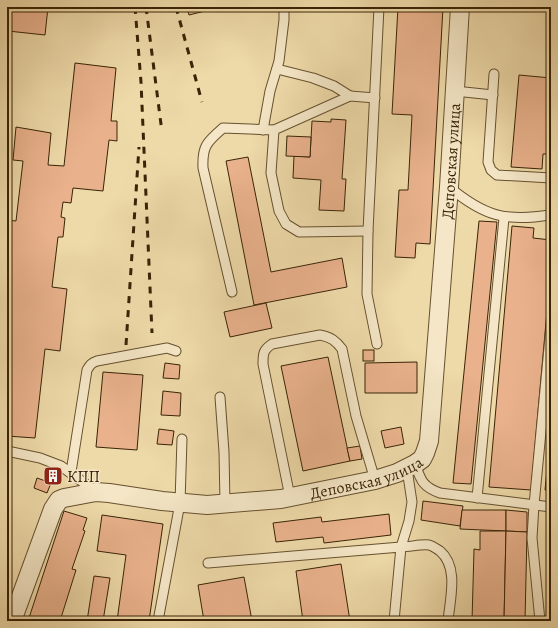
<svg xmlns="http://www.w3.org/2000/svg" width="558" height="628" font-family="Alegreya,serif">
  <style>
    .building { fill: #e9b28c; stroke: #392407 }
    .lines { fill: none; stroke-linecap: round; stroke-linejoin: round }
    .lane-casing { stroke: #66512f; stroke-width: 11 }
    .street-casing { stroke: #66512f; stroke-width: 20 }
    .lane { stroke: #f4e6c6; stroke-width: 9 }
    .street { stroke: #f4e6c6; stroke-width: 18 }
    .rail { stroke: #392407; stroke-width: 3; stroke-dasharray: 7 7; stroke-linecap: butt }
    .labels { text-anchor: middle; stroke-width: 3; stroke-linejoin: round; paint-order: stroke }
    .street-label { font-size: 16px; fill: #392407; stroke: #f4e6c6 }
    .poi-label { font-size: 16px; fill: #392407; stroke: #f4e6c6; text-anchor: start }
  </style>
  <rect width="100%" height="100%" fill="#eed9a8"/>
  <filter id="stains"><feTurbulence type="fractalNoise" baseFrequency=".005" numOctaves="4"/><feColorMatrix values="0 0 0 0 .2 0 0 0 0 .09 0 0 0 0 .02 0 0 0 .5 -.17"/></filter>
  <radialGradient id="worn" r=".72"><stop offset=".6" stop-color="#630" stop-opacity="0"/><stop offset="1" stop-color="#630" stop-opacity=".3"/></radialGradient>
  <!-- building -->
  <g class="building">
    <polygon points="7,7 48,7 45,35 8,31 10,8"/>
    <polygon points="187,7 221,7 189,15"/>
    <polygon points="398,7 443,7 430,244 416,243 415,258 395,257 399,190 408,190 412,115 392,114"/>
    <polygon points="505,7 543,7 543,11"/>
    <polygon points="75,63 116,68 111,121 117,121 117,141 109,140 103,191 73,188 71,203 63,202 61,217 65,218 63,237 58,237 52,287 67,289 60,351 45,349 35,438 7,436 7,220 16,221 23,161 13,160 16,127 51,133 48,165 64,166"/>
    <polygon points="519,75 551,78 551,154 543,154 542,169 511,167"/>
    <polygon points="331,119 346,120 342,179 346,179 344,211 319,210 321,180 293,178 294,156 310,157 312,121 331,122"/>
    <polygon points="287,136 311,137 310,157 286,156"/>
    <polygon points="248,157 271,272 342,258 347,287 254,305 226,161"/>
    <polygon points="479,221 497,222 471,484 453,483"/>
    <polygon points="512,226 534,228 533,238 551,240 551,266 531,490 489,487"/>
    <polygon points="266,303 272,328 230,337 224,312"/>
    <rect x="363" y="350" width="11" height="11"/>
    <polygon points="328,357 350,461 303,471 281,366"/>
    <polygon points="417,362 417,393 365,393 365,363"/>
    <polygon points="165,363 180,365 179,379 163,378"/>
    <polygon points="103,372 143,375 137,450 96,447"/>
    <polygon points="163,391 181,393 180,416 161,415"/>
    <polygon points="401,427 404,444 385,448 381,431"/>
    <polygon points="551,428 551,491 545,490"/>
    <polygon points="159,429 174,431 172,445 157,444"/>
    <polygon points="360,446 362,459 350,461 347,448"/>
    <polygon points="52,471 58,474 54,482 48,479"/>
    <polygon points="37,478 51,483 47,493 34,488"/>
    <polygon points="423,501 463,506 460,526 421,520"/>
    <polygon points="462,510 506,510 506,531 460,529"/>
    <polygon points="506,510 527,512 527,532 506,531"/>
    <polygon points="64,511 87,518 83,530 85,531 72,569 76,570 60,621 28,621"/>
    <polygon points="389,514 391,535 324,543 323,537 276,542 273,523 321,517 322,522"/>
    <polygon points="102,515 163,524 149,621 117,621 126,555 97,551"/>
    <polygon points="480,531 506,531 504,621 472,621 474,549 480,550"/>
    <polygon points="506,531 527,532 525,621 504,621"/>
    <polygon points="547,540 551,540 551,581"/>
    <polygon points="341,564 350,621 303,621 296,571"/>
    <polygon points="94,576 110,578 103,621 87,621"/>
    <polygon points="244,577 252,621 204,621 198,585"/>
  </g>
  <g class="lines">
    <!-- lane casing -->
    <g class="lane-casing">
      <g id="lane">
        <polyline points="277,69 313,78 334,86 350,96 274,130 271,173 279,211 286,224 299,232 368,231"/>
        <polyline points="494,74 488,162 491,170 497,175 551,178"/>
        <polyline points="455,91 493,95"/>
        <polyline points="350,96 375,98"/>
        <polyline points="263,130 270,91 279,61 284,20 284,7"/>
        <path d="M449 187C484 216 505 222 550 215L551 213"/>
        <path d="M232 292 203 168C202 146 207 142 223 128L274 130"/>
        <polyline points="377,344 367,294 368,231 379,7"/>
        <polyline points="220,397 224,452 225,504"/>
        <polyline points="7,451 40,458 61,466 95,491"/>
        <path d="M415 464C421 481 423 487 440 493L551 507"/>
        <path d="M407 469 412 502 409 521 401 547C410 547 421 544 429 545 433 546 437 549 440 551 459 567 450 599 448 621"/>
        <path d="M71 472 87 370C90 365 91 363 97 361L167 348 176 351"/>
        <path d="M290 497 263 364C263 354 263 350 272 344L320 335C331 337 336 341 342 349L356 416 375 480"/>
        <polyline points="477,498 504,218"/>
        <polyline points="208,563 401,547 394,621"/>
        <polyline points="158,621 180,503 182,439"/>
        <polyline points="540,621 532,538 534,505 551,327"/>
      </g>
    </g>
    <!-- street casing -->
    <g class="street-casing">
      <g id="street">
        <path id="s1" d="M12 621 53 509 59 500 64 498 96 492 109 493 162 501 207 505 281 499 375 480 397 473 415 464 422 459 425 453 429 441 449 187 460 7"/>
      </g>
    </g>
    <!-- lane -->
    <use href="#lane" class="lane"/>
    <!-- street -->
    <use href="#street" class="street"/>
    <!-- rail -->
    <g class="rail">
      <polyline points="135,7 141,82 152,333"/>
      <polyline points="146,7 162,132"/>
      <polyline points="176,7 202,102"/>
      <polyline points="126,345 139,147"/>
    </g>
  </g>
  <!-- icons -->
  <defs>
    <g id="building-square" transform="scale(1)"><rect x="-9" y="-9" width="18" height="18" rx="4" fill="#8f2418" stroke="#f4e6c6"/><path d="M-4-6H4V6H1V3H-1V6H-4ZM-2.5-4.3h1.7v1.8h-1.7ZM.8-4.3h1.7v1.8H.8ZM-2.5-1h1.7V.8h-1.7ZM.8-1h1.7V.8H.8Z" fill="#fff"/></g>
  </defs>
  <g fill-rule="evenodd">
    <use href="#building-square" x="53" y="476"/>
  </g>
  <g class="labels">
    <!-- street labels -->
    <g class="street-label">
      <text dy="6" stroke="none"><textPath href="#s1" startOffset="802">Деповская улица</textPath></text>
      <text dy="6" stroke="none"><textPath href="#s1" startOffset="442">Деповская улица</textPath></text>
    </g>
    <!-- poi labels -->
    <g class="poi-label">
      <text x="67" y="482">КПП</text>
    </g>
  </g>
  <!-- margin -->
  <rect width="558" height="628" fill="none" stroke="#eed9a8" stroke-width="24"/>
  <rect x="8" y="8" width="542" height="612" fill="none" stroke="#392407" stroke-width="2"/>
  <rect x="12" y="12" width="534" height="604" fill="none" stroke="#392407"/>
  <rect width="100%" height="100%" filter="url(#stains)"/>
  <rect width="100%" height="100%" fill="url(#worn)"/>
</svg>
